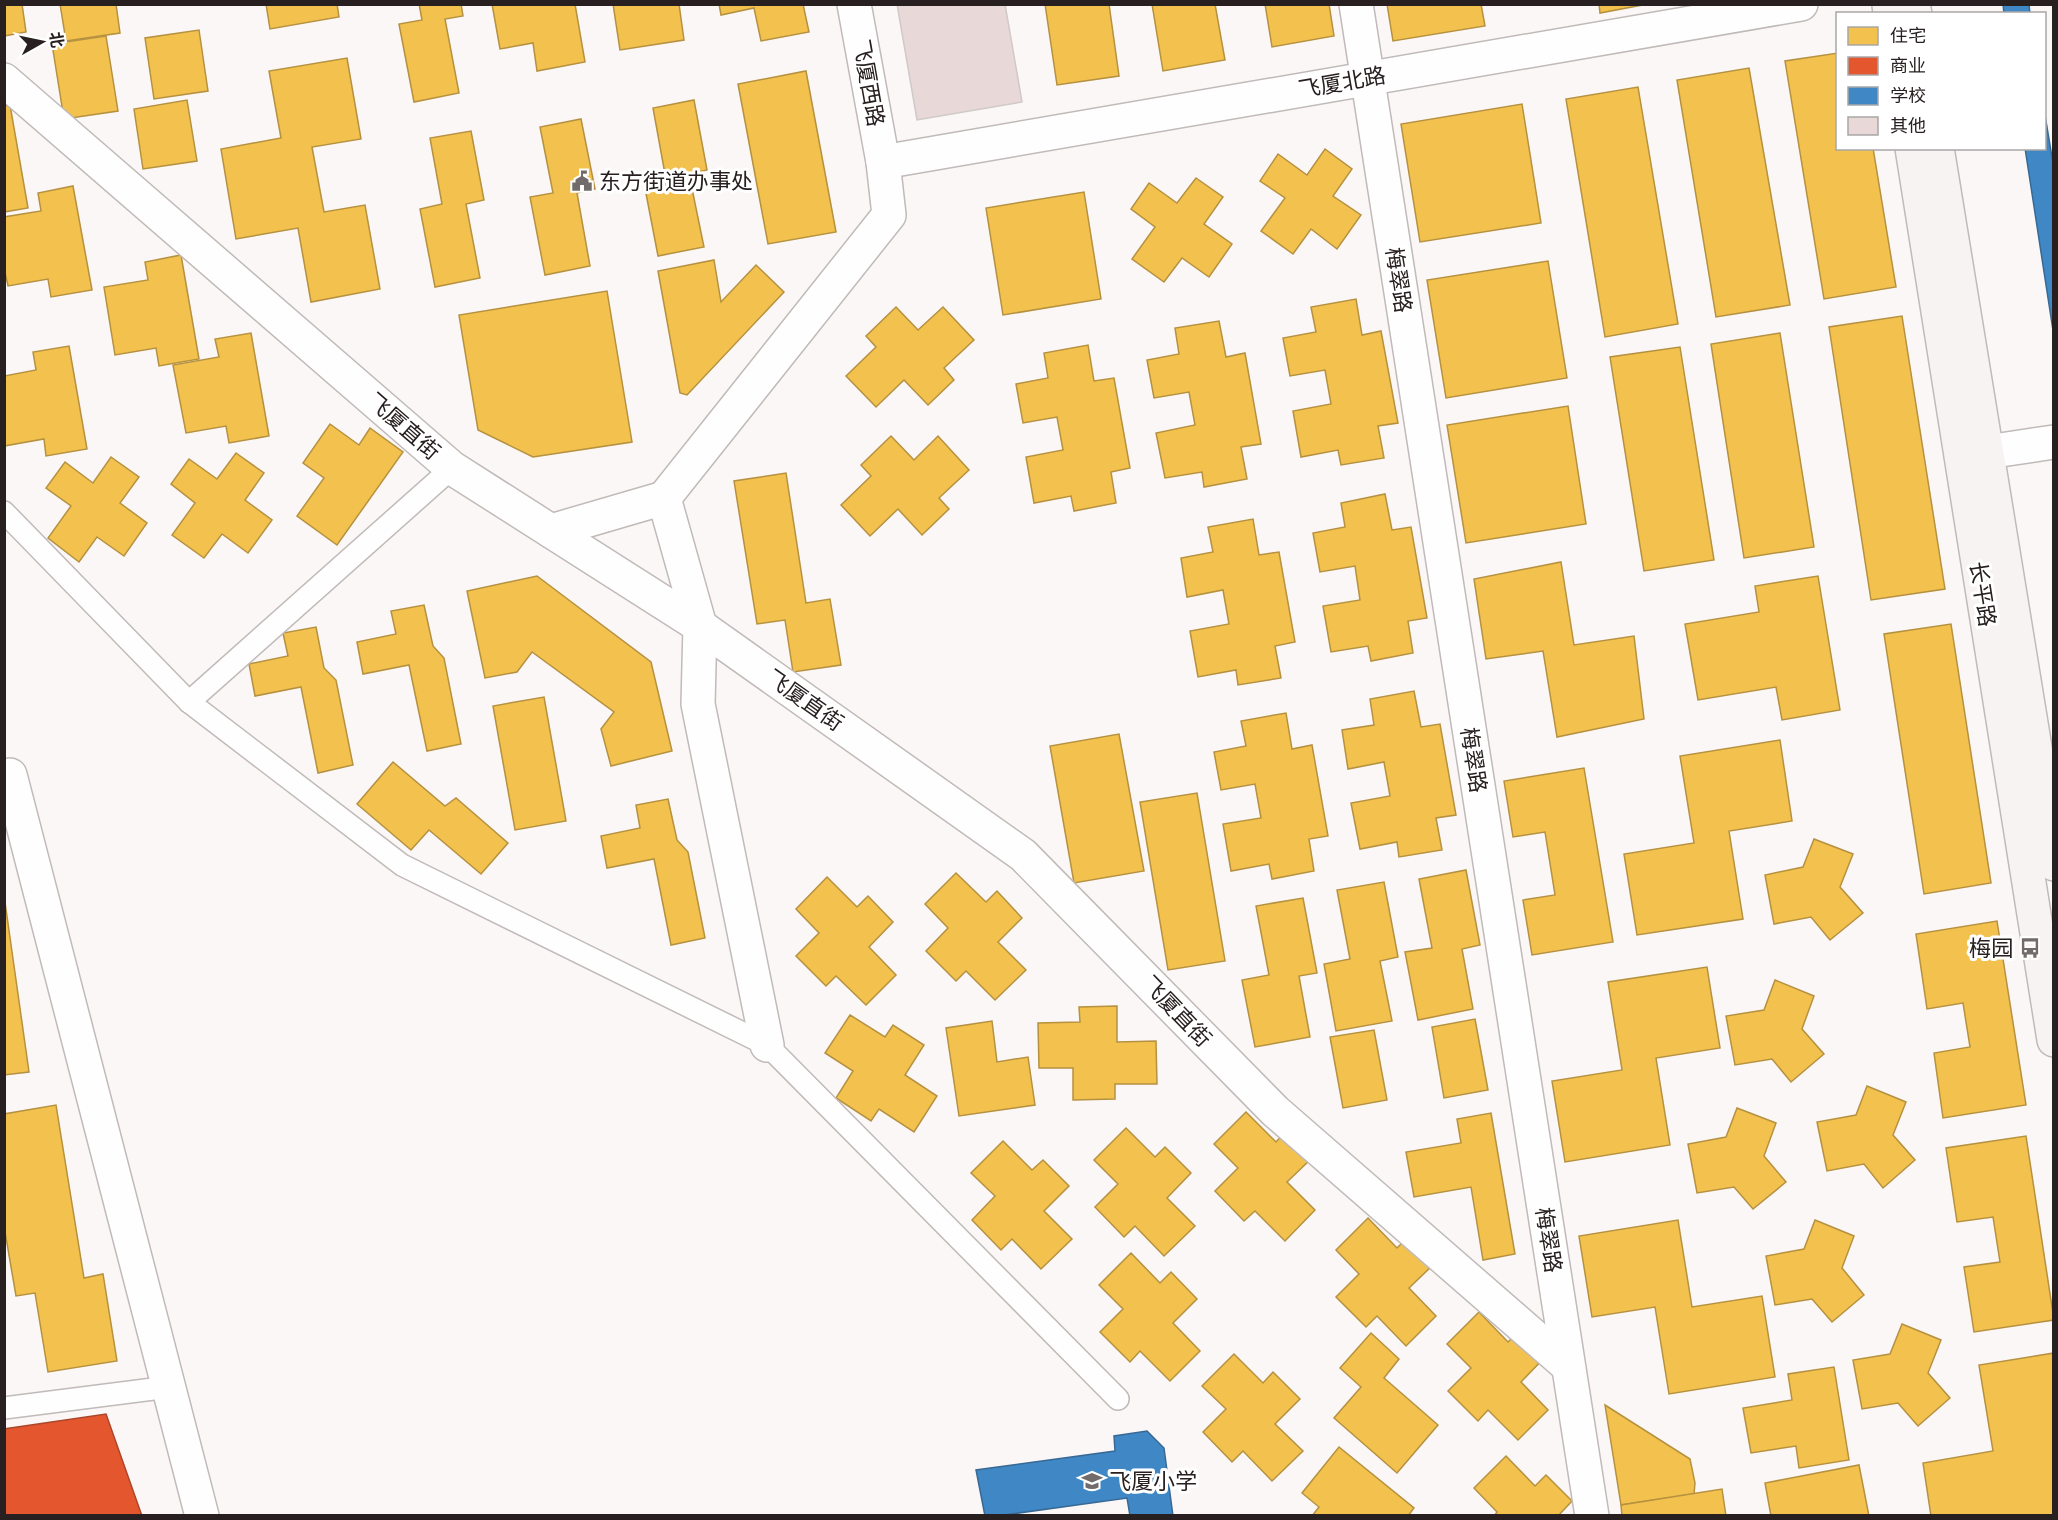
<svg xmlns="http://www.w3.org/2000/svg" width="2058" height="1520" font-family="Spectral,'Noto Sans SC',serif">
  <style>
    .homes { fill: #f2c14e; stroke: #b59140; stroke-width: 1.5 }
    .shops { fill: #e4572e; stroke: #ac462a; stroke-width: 1.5 }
    .schools { fill: #3f88c5; stroke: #386994; stroke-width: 1.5 }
    .building { fill: #e8d8d7; stroke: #cfc9c8; stroke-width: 1.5 }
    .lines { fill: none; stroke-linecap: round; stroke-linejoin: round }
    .lane-casing { stroke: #c0bab9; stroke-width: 24 }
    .street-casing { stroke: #c0bab9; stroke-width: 36 }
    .secondary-casing { stroke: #c0bab9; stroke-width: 36 }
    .lane { stroke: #fffefe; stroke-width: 21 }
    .street { stroke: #fffefe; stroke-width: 33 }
    .secondary { stroke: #f8f3f3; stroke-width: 33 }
    .labels { text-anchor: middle; stroke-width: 6; stroke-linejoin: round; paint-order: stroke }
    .street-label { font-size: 22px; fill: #282020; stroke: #fff }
    .poi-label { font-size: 22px; fill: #282020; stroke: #fff; text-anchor: start }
  </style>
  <rect width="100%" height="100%" fill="#fcf7f7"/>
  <!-- homes -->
  <g class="homes">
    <polygon points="4,4 22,4 26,32 4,36"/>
    <polygon points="60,4 116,4 120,33 66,41"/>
    <polygon points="266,4 337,4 339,17 270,29"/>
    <polygon points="419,4 461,4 463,16 445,19 459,93 414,102 399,24 422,20"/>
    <polygon points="492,4 575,4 585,62 537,71 533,43 500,49"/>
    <polygon points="613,4 679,4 684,40 620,50"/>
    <polygon points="719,4 803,4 809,32 761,41 754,8 721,15"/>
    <polygon points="1045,4 1109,4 1119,76 1057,85"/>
    <polygon points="1152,4 1215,4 1225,60 1163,71"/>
    <polygon points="1265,4 1329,4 1334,36 1272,47"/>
    <polygon points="1387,4 1481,4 1485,26 1393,41"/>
    <polygon points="1599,4 1648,4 1600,13"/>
    <polygon points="199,30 208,91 154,99 145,38"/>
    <polygon points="106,36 118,111 64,119 52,44"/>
    <polygon points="1838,53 1838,148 1873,148 1896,287 1824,299 1785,61"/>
    <polygon points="347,58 361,139 312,147 324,212 365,205 380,289 311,302 298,228 236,239 221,149 281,138 269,71"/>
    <polygon points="1749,68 1790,305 1716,317 1677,80"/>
    <polygon points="806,71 836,232 768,244 738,84"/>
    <polygon points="1638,87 1678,324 1605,337 1566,99"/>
    <polygon points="187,100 197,161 143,169 134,109"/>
    <polygon points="694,100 707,170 689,174 704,247 658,256 643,178 665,174 653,108"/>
    <polygon points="1522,104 1541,223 1420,242 1401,124"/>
    <polygon points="10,105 28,208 4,212 4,106"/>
    <polygon points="581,119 595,189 577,193 590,266 545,275 530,197 553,193 540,127"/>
    <polygon points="471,131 484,200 466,204 480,278 435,287 420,209 442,204 430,138"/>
    <polygon points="1325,149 1352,169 1333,196 1361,215 1337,249 1311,229 1293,254 1261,231 1285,198 1260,181 1278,154 1307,175"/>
    <polygon points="1196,178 1223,197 1204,224 1232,244 1209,277 1182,258 1164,282 1132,259 1155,227 1131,209 1149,183 1177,203"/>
    <polygon points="73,186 92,290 51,297 48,279 8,286 4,268 4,217 41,211 38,193"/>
    <polygon points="1084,192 1101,299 1003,315 986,208"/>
    <polygon points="181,255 199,359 159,366 156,348 115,355 104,287 148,280 145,262"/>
    <polygon points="714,260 721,302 756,265 784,292 687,395 680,393 658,271"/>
    <polygon points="1548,261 1567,378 1446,398 1427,280"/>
    <polygon points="607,291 632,442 533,457 478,430 459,315"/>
    <polygon points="1356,299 1362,335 1381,331 1398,423 1378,426 1384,458 1341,465 1338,450 1301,457 1293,411 1331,404 1325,370 1290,376 1283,338 1316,332 1311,307"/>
    <polygon points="896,307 918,330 943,307 974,340 944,368 954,380 928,405 904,380 876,407 846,376 876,347 866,336"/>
    <polygon points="1902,316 1945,589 1871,600 1829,327"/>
    <polygon points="1219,321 1226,357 1245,353 1261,444 1241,447 1247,479 1204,487 1202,472 1165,478 1156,433 1195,425 1189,392 1154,398 1147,360 1179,354 1175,328"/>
    <polygon points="251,333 269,436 229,443 226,426 186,433 173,365 219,357 215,339"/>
    <polygon points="1780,333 1814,547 1744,558 1711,344"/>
    <polygon points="1088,345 1094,381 1114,378 1130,468 1111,472 1116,503 1074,511 1071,496 1034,503 1026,457 1063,450 1057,417 1023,423 1016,384 1048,378 1044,353"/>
    <polygon points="69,346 87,449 46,456 44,439 4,446 4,376 36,370 33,352"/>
    <polygon points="1680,347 1714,560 1644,571 1610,357"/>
    <polygon points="1568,406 1586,524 1466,543 1447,425"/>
    <polygon points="330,424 359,445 370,428 403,452 337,545 297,516 324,478 303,463"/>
    <polygon points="891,436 914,460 938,436 969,470 939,498 949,509 922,535 898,509 870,536 841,505 871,476 861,465"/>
    <polygon points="236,453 264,473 245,500 272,520 248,553 222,534 204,558 172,535 195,503 171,484 189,459 217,479"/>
    <polygon points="111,457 139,477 120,503 147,523 124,556 97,537 79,562 48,538 71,506 46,488 65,462 93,483"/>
    <polygon points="786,473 806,603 830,599 841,665 793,672 785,620 757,624 734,481"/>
    <polygon points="1385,494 1392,530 1411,527 1427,618 1408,621 1413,653 1371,661 1368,646 1331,652 1323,606 1360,600 1355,566 1320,572 1313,533 1345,527 1341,503"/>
    <polygon points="1253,519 1259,555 1279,552 1295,642 1275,646 1281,678 1238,685 1236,670 1198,677 1190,631 1229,624 1223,590 1187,597 1181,558 1213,552 1208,527"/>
    <polygon points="1561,562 1574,645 1634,636 1644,719 1557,737 1543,651 1486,659 1474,579"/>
    <polygon points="537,576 651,662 672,751 611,766 601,729 614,712 532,652 517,672 485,678 467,591"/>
    <polygon points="1818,576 1840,710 1782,720 1776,687 1698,700 1685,624 1759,612 1755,586"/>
    <polygon points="424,605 433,646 444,658 461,744 427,751 409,665 363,674 357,642 396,634 391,611"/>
    <polygon points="1951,624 1991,883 1924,894 1884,634"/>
    <polygon points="316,627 324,668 336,680 353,765 318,773 301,687 255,696 249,664 288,656 283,633"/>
    <polygon points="1414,691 1421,727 1440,724 1456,815 1436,818 1442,850 1399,857 1397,842 1360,849 1351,803 1390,796 1384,762 1348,769 1342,730 1374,725 1370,699"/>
    <polygon points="544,697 566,821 515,830 493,706"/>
    <polygon points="1286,713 1292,749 1312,745 1328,836 1309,839 1314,871 1272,879 1269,864 1231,871 1223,824 1261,818 1255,784 1221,790 1214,752 1246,746 1241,721"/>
    <polygon points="1119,734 1144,871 1074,883 1050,746"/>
    <polygon points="1780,740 1792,821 1729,831 1743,919 1637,935 1624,854 1694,843 1680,756"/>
    <polygon points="393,762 445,806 456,798 508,843 481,874 429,830 411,850 357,804"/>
    <polygon points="1584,768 1613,942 1532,955 1523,900 1555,895 1545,832 1513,837 1504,781"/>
    <polygon points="1197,793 1225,961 1168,970 1140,802"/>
    <polygon points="668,799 677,840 688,852 705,938 671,945 654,859 607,868 601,836 640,828 636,805"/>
    <polygon points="1814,839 1853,854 1840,887 1863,913 1830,940 1811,917 1774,924 1765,875 1803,867"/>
    <polygon points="1466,870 1480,945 1462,949 1473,1009 1418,1020 1405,952 1432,948 1419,879"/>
    <polygon points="956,873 986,902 997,891 1022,918 998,942 1026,970 995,1000 966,971 956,981 926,951 948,928 925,904"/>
    <polygon points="827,877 857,907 868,896 893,922 869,947 896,975 866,1005 836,976 826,986 796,956 819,933 796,909"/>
    <polygon points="1384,882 1398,957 1380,961 1392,1021 1336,1031 1324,964 1350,959 1337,890"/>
    <polygon points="4,895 29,1072 4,1075"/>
    <polygon points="1303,898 1317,973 1299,976 1310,1037 1255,1047 1242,980 1269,975 1256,906"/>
    <polygon points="1997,921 2026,1105 1943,1118 1934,1053 1970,1047 1963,1003 1927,1009 1916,934"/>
    <polygon points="1707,967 1720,1048 1656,1058 1670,1145 1565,1162 1552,1081 1622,1070 1608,982"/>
    <polygon points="1775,980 1814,996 1802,1029 1824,1054 1791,1082 1772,1059 1735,1065 1726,1016 1764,1010"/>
    <polygon points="1117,1006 1117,1042 1156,1041 1157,1084 1115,1084 1115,1099 1073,1100 1073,1068 1039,1068 1038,1023 1080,1022 1079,1007"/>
    <polygon points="850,1015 885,1037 893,1025 924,1045 905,1075 937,1096 914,1132 879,1109 871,1121 836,1098 853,1071 825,1053"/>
    <polygon points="1475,1019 1488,1090 1444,1098 1432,1027"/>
    <polygon points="992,1021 997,1062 1028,1057 1035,1105 959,1116 946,1028"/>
    <polygon points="1374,1030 1387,1100 1343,1108 1330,1037"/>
    <polygon points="1867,1086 1906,1102 1893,1135 1915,1160 1883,1188 1864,1164 1827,1171 1817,1122 1856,1115"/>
    <polygon points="56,1105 84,1278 103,1274 117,1361 48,1372 35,1293 16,1296 4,1226 4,1114"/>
    <polygon points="1737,1108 1776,1123 1764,1156 1786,1182 1753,1209 1734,1187 1697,1193 1688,1144 1726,1137"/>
    <polygon points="1246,1112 1276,1142 1286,1131 1312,1158 1287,1182 1315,1210 1285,1241 1255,1211 1244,1221 1215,1191 1238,1168 1214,1144"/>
    <polygon points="1491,1113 1515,1254 1483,1260 1471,1187 1414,1197 1406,1152 1461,1143 1457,1119"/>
    <polygon points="1126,1128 1155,1157 1165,1147 1191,1173 1167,1198 1195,1226 1164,1256 1135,1226 1124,1237 1095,1207 1118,1184 1094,1160"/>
    <polygon points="2026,1136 2054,1320 1974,1332 1964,1267 2000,1262 1993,1217 1957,1222 1946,1148"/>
    <polygon points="1003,1141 1032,1170 1043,1160 1069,1186 1044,1211 1072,1239 1041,1269 1012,1239 1001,1250 972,1220 995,1196 971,1173"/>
    <polygon points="1368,1218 1397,1248 1408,1237 1434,1264 1409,1288 1436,1316 1406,1346 1377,1316 1366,1327 1336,1297 1359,1274 1336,1250"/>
    <polygon points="1678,1220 1692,1307 1762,1296 1775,1377 1669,1394 1655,1307 1592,1317 1579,1236"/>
    <polygon points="1815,1220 1854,1236 1842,1268 1864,1295 1832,1322 1812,1299 1775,1305 1766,1256 1804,1249"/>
    <polygon points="1131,1253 1160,1283 1171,1272 1197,1299 1173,1323 1200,1351 1170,1381 1140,1351 1130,1362 1100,1332 1123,1309 1099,1285"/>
    <polygon points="1479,1312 1508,1342 1519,1331 1545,1357 1521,1382 1548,1410 1518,1440 1488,1410 1478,1421 1448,1391 1471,1368 1447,1344"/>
    <polygon points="1902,1324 1941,1340 1928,1373 1950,1398 1918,1426 1898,1403 1862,1409 1853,1360 1890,1354"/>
    <polygon points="1371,1333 1399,1359 1384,1378 1438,1425 1397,1473 1334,1418 1361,1387 1340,1368"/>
    <polygon points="2054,1353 2054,1516 1931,1516 1923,1463 1993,1451 1979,1365"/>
    <polygon points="1234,1354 1263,1383 1273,1372 1300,1399 1275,1424 1303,1451 1272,1481 1243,1451 1232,1462 1203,1432 1226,1409 1202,1386"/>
    <polygon points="1834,1367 1849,1460 1799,1468 1796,1446 1751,1453 1743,1408 1792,1400 1788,1374"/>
    <polygon points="1605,1405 1690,1459 1695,1483 1694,1494 1621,1505"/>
    <polygon points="1339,1447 1414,1508 1408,1516 1312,1516 1319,1507 1302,1493"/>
    <polygon points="1506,1456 1535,1486 1546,1475 1572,1501 1558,1516 1494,1516 1497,1512 1474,1488"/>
    <polygon points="1859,1465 1869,1516 1771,1516 1765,1483"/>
    <polygon points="1722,1489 1726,1516 1622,1516 1621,1505"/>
  </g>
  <!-- shops -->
  <polygon class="shops" points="106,1414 142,1516 4,1516 4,1429"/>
  <!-- schools -->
  <g class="schools">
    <polygon points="2003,4 2029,4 2030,14 2004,14"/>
    <polygon points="2044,109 2054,169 2054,337 2025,148 2044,148"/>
    <polygon points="1147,1431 1164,1448 1173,1516 1130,1516 1127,1498 997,1516 985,1516 976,1470 1115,1451 1114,1436"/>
  </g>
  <!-- building -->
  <polygon class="building" points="897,4 1005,4 1022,102 917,120"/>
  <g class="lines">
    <!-- lane casing -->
    <g class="lane-casing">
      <g id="lane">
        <polyline points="4,512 189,702 402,865 767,1045 1118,1399"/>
        <polyline points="189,702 452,468"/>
        <polyline points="4,1408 169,1387"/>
      </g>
    </g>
    <!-- street casing -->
    <g class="street-casing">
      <g id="street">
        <polyline points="1356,4 1592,1516"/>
        <polyline points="4,80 452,468 700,626 1023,855 1275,1111 1568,1366"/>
        <polyline points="883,162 1801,4"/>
        <polyline points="1987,452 2054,442"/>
        <polyline points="551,531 664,498"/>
        <polyline points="4,776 10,775 202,1516"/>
        <polyline points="767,1045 698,704 700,626 664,498 889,215 883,162 854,4"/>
      </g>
    </g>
    <!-- secondary casing -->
    <g class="secondary-casing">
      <g id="secondary">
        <polyline points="1889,4 1890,14"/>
        <polyline points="1913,4 1915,14"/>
        <polyline points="1912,148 2054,1040"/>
        <polyline points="1937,148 2054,864"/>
      </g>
    </g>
    <!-- lane -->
    <use href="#lane" class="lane"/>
    <!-- street -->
    <use href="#street" class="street"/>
    <!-- secondary -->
    <use href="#secondary" class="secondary"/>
  </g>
  <!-- icons -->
  <defs>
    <g id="civic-bare" transform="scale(1.62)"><path d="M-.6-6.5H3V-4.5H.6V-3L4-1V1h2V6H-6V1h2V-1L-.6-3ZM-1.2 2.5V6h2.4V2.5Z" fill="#726b6b" stroke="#fff" stroke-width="2.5" paint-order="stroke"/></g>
    <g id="bus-bare" transform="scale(1.62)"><path d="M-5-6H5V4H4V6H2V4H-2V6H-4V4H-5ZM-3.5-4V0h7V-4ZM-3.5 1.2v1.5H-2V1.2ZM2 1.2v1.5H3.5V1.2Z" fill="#726b6b" stroke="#fff" stroke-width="2.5" paint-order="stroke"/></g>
    <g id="school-bare" transform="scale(1.62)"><path d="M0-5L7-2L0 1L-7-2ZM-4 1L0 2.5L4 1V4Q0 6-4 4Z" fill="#726b6b" stroke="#fff" stroke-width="2.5" paint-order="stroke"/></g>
  </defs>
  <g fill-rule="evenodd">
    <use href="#civic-bare" x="582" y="181"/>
    <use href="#bus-bare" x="2030" y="948"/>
    <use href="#school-bare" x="1092" y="1481"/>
  </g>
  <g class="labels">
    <!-- street labels -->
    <g class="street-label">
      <text transform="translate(1342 82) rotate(-10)" y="8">飞厦北路</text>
      <text transform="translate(869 83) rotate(80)" y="8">飞厦西路</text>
      <text transform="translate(1399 280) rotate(81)" y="8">梅翠路</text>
      <text transform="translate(404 426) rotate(41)" y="8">飞厦直街</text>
      <text transform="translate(1983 594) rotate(81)" y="8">长平路</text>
      <text transform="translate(805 700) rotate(35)" y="8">飞厦直街</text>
      <text transform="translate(1474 760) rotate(81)" y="8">梅翠路</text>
      <text transform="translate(1177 1011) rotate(46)" y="8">飞厦直街</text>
      <text transform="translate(1549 1240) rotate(81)" y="8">梅翠路</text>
    </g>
    <!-- poi labels -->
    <g class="poi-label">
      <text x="599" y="189">东方街道办事处</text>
      <text x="2013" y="956" text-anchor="end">梅园</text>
      <text x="1109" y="1489">飞厦小学</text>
    </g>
  </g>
  <!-- border -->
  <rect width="2058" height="1520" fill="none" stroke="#282020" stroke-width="12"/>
  <!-- legend -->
  <rect x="1836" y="12" width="210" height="138" fill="#ffffff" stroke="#a9a6a6" stroke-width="1.5"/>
  <rect x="1848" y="27" width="30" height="18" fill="#f2c14e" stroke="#a9a6a6" stroke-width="1.5"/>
  <text x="1890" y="42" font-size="18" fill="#282020">住宅</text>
  <rect x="1848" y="57" width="30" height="18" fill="#e4572e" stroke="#a9a6a6" stroke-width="1.5"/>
  <text x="1890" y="72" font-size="18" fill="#282020">商业</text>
  <rect x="1848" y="87" width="30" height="18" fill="#3f88c5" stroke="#a9a6a6" stroke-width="1.5"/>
  <text x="1890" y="102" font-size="18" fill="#282020">学校</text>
  <rect x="1848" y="117" width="30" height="18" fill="#e8d8d7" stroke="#a9a6a6" stroke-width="1.5"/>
  <text x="1890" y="132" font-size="18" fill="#282020">其他</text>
  <!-- north arrow -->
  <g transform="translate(42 42) rotate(81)" stroke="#ffffff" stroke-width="4.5" paint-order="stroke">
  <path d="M0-4.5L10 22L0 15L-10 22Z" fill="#282020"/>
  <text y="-9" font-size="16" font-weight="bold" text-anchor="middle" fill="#282020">北</text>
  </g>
</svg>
